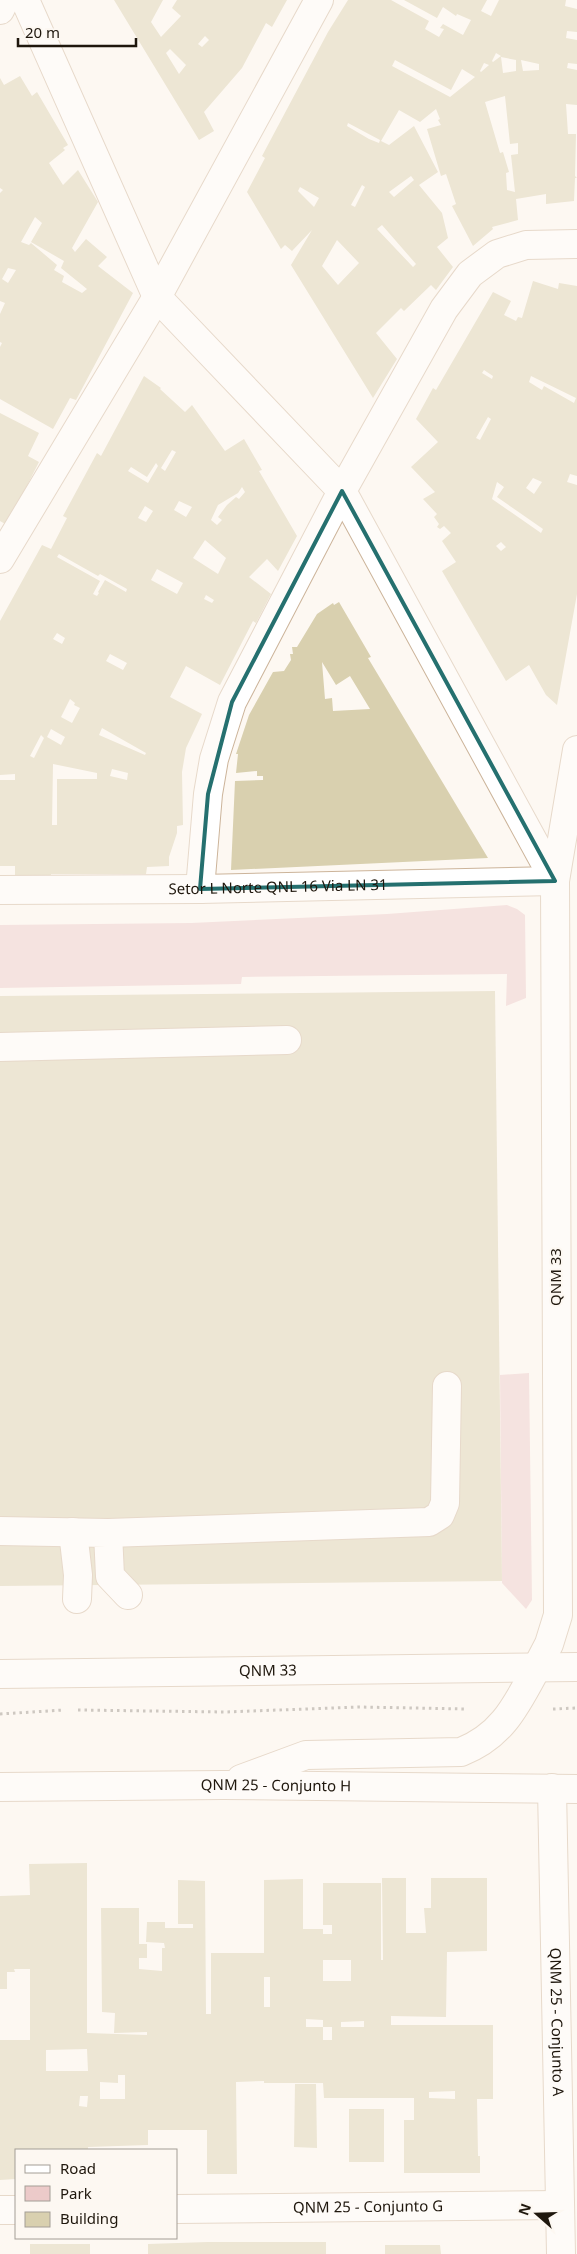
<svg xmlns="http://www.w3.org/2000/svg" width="577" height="2254" font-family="'Noto Sans',sans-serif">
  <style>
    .green { fill: #eccac9 }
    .building { fill: #d9d0af; fill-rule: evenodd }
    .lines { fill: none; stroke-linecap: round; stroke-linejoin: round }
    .minor-casing { stroke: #ccb49a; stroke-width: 30 }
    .major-casing { stroke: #ccb49a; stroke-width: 30 }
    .path { stroke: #948e86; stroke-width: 3; stroke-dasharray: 2.5 4; stroke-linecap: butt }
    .minor { stroke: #fff; stroke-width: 28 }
    .major { stroke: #fff; stroke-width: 28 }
    .marked { fill: none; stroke: #25706f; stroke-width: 4; stroke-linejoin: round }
    .labels { text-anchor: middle; stroke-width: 4; stroke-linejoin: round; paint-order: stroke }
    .street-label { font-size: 15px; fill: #1f170d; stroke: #fdf8f2 }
  </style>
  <rect width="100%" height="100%" fill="#fdf8f2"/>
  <!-- green -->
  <g class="green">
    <polygon points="507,905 517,909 525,915 526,998 506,1006 507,974 242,977 241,984 0,988 0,925 191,923 387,914"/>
    <polygon points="529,1373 532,1600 526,1609 502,1583 500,1375"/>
  </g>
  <!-- building -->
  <g class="building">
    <path d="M114 0H163L151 22 161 37 181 16 172 8 177 0H287L272 27 266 23 242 68 204 112 214 131 199 140ZM205 36 209 40 202 47 198 44ZM170 49 186 65 179 74 166 53Z"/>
    <path d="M348 0H391L429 21 425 29 439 37 444 29 440 28 443 24 463 35 471 20 457 14 456 16 443 7 437 18 404 0H487L481 11 491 16 499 0H566L565 6 577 9V32L567 31 566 38 577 40V64L568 63 567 68 577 70V105L566 104 568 134H576L575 176 577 178H575L574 201 546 204V194L516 199 518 220 492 227 493 229 473 246 452 206 456 204 446 174 441 176 427 129 441 125 438 120 440 119 436 109 420 122 399 110 381 141 389 145 414 126 438 172 419 185 442 213 448 238 437 247 453 267 436 290 431 285 404 311 401 308 376 333 397 359 373 398 291 265 312 230 292 251 285 245 281 249 247 192 265 158 262 156 328 32ZM496 53 501 56 493 62 492 61ZM501 57 516 60V71L503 73ZM395 60 451 90 462 69 475 77 450 97 392 66ZM521 60 539 64V70L523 71ZM484 63 489 65 481 72 480 71ZM505 96 510 144 518 143V154L511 155 515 192 507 190 506 173 509 172 503 152 500 153 485 102ZM348 123 380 140 379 143 369 139 347 126ZM411 176 414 180 394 197 389 192ZM362 185 365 187 355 207 351 205ZM300 187 319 198 314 207 298 191ZM382 225 416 264 413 267 377 229ZM337 240 359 263 338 285 322 266Z"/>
    <path d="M20 76 32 96 37 92 68 145 63 148 65 150 49 163 63 185 78 170 98 202 72 248 75 252 86 239 107 257 98 266 133 293 76 400 70 398 53 429 0 399V347L2 343 0 342V314L5 303 0 301V193L3 190 0 188V78L4 85ZM35 217 42 223 31 242 64 261 61 268 87 289 82 293 62 282 64 276 54 270 57 265 31 243 29 245 21 242ZM8 268 16 270 8 283 2 279Z"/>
    <path d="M533 281 558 289 559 283 577 286V476L570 474 567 482 577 485V594L557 705 546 695 529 665 506 681 442 571 456 562 442 541 451 533 444 526 440 529 437 527 439 524 434 517 437 514 423 499 435 492 411 467 438 442 416 419 433 388 436 390 493 292 511 301 504 315 516 321 518 317 522 318ZM484 370 493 376 492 379 482 373ZM531 376 576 398 574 403 544 386 542 390 529 382ZM488 417 491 419 480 440 476 438ZM533 478 542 482 534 494 526 488ZM497 482 504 487 497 497 543 529 541 533 492 499ZM501 542 506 547 501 551 496 546Z"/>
    <path d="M144 376 161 388 160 389 185 412 192 405 225 451 244 439 262 470 259 471 297 536 278 571 267 559 249 577 271 594 256 623 253 621 220 685 186 666 170 697 202 714 186 748 182 772 183 825 177 826V833L169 857V866L147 867 146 874H51V876L15 877V866H0V780H15V774L0 775V621L42 545 51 549 67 518 63 516 97 453 101 456ZM172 450 176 452 165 471 161 468ZM156 463 158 466 148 483 128 471 131 467 147 477ZM242 487 245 492 239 499 236 497 227 505 218 517 222 520 217 525 211 520 218 505 238 493ZM179 501 192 507 186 517 174 510ZM145 506 153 511 146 522 138 518ZM205 540 226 558 218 574 193 558ZM59 554 98 576 100 574 127 589 126 592 105 580 98 592 99 593 97 596 93 594 100 581 57 557ZM157 569 183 583 177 594 151 580ZM206 595 214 600 212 603 204 599ZM57 633 65 638 62 644 53 639ZM110 654 127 663 123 670 106 661ZM70 699 75 703 74 705 80 708 72 723 61 717ZM102 728 146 753 145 755 99 735ZM51 729 65 737 61 745 47 737ZM41 735 44 738 34 758 30 756ZM53 764 97 773V779H57V825H52ZM112 769 128 773 127 780 110 776Z"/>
    <polygon points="0,413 39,433 28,456 39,462 7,525 0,521"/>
    <path d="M339 602 371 657 368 658 488 858 231 870 235 781 263 780V776H257V771L236 773 238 754H236L249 715 273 672 284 671 291 660 290 654H293L292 647H297L317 614 333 603 334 605ZM322 662 336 685 350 676 370 709 333 711 332 698 325 699Z"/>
    <polygon points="495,991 502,1581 0,1586 0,996"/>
    <path d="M87 1863V2033L147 2035V2032L114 2033 115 2013 102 2012 101 1908H139V1944H147V1958H139V1969L162 1971V1948H165L164 1943 146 1942 147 1922H165V1928H193V1924H178V1880L205 1881 206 2014H211V1953H264V1880L303 1879V1929H323V1934H332V1925H323V1883H381V1960H383L382 1878H406V1933H426L424 1908H431V1878H487V1951L447 1952 446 2017 391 2016V2025H493V2099H477L478 2156H480V2173H404V2120H414V2098H324L323 2083H264V2081L236 2082 237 2174H207V2130H148V2145L88 2147V2150H16V2179L0 2180V2040H30V1969H14L15 1972H7V1989H0V1896L30 1895 29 1864ZM323 1960H351V1981H323ZM264 1977H270V2007H264ZM306 2019 323 2020V2027H332V2040H323V2027H306ZM364 2021V2027H341V2022ZM87 2049 88 2071H46V2050ZM118 2075H125V2099H100V2082L118 2083ZM455 2091V2099L429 2098V2092ZM80 2096H88L87 2107 79 2106Z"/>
    <polygon points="295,2084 316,2084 317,2148 294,2147"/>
    <rect x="349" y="2109" width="35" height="53"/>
    <polygon points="208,2242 326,2242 326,2254 148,2254 148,2244"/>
    <rect x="30" y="2244" width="60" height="10"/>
    <polygon points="385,2245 440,2245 441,2254 385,2254"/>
  </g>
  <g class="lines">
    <!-- minor casing -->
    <g class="minor-casing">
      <g id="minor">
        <polyline points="25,0 157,297 342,491 555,881"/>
        <polyline points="0,10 5,0"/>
        <polyline points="0,559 157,297 319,0"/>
        <polyline points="200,889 208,794 214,759 232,702 342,491 444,309 470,274 497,254 526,245 577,244"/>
        <path id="s1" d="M0 890 200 889 555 881"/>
        <polyline points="0,1047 287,1040"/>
        <polyline points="0,1531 108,1533 110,1576 128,1595"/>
        <polyline points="73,1532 78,1575 77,1599"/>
        <polyline points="108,1533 429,1522 440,1515 445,1503 447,1386"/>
        <polyline points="536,1669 549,1644 558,1615 555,881 577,750"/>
        <path id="s2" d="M552 1788 561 2254"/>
        <path id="s3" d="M176 2209 560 2205"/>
        <polyline points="0,2210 16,2210"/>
      </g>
    </g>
    <!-- major casing -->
    <g class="major-casing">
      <g id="major">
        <path id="s4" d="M0 1674 577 1667"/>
        <path d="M241 1779 306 1755 461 1752C502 1736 516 1706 536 1669"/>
        <path id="s5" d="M0 1787 223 1785 577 1789"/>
      </g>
    </g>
    <!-- path -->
    <g class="path">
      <polyline points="553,1709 577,1708"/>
      <polyline points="78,1710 225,1712 359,1707 466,1709"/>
      <polyline points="0,1714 64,1710"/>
    </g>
    <!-- minor -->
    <use href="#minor" class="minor"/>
    <!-- major -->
    <use href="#major" class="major"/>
  </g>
  <!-- marked area -->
  <path d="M0 0H577V2254H0ZM342 491 555 881 200 889 208 794 232 702Z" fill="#fdf8f2" fill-opacity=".55" fill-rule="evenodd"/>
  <path class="marked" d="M342 491 555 881 200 889 208 794 232 702Z"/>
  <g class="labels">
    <!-- street labels -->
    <g class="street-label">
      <text dy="5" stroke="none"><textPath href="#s1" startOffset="278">Setor L Norte QNL 16 Via LN 31</textPath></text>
      <text transform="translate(556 1277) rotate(-90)" y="5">QNM 33</text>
      <text dy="5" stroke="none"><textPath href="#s4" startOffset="268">QNM 33</textPath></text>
      <text dy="5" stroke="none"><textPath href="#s5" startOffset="276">QNM 25 - Conjunto H</textPath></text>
      <text dy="5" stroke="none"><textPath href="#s2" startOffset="234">QNM 25 - Conjunto A</textPath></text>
      <text dy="5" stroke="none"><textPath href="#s3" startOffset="192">QNM 25 - Conjunto G</textPath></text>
    </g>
  </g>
  <!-- legend -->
  <rect x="15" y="2149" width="162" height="90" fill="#fdf8f2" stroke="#a49e96"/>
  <rect x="25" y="2165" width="25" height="8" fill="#ffffff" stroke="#a49e96"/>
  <text x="60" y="2174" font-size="15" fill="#1f170d">Road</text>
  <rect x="25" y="2186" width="25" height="15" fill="#eccac9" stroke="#a49e96"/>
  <text x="60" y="2199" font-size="15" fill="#1f170d">Park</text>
  <rect x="25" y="2212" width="25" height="15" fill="#d9d0af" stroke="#a49e96"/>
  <text x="60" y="2224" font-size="15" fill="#1f170d">Building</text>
  <!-- north arrow -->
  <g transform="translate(537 2214) rotate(290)" stroke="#fdf8f2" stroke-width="4" paint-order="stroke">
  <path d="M0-4L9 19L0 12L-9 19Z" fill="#1f170d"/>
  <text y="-8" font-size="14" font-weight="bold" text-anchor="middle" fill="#1f170d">N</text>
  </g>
  <!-- scale -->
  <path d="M18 38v8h118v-8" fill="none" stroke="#1f170d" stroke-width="2.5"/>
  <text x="25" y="38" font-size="15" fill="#1f170d" stroke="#fdf8f2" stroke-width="4" paint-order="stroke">20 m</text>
</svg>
